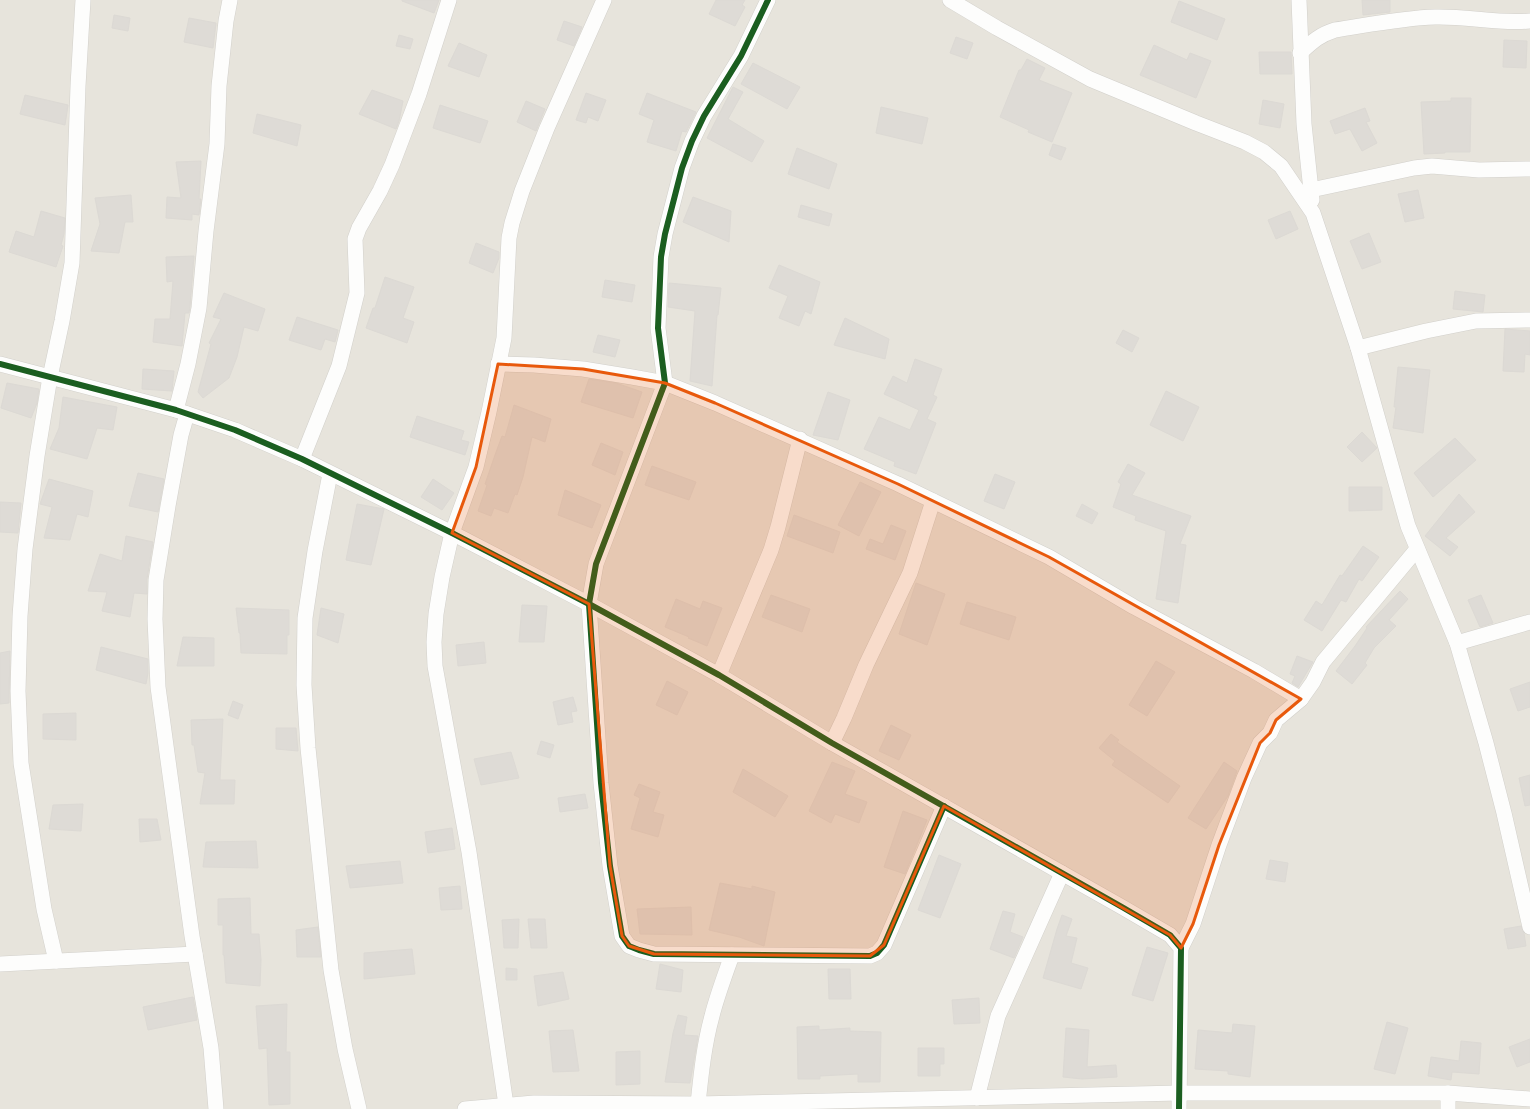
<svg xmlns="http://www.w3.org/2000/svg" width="1530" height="1109" font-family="Manrope,sans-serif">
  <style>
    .residential { fill: #e7e4dc }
    .building { fill: #dedbd6; stroke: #dcd9d4 }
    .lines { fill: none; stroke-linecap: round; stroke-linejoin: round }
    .street-casing { stroke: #d2d0cb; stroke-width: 16 }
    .street { stroke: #fdfdfc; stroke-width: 15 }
    .cycleway-casing { stroke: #fff; stroke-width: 8 }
    .cycleway { stroke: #1b5e20; stroke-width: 6 }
    .marked { fill: #e8590c; fill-opacity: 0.2; stroke: #e8590c; stroke-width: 3; stroke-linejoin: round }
  </style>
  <rect width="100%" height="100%" fill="#f4f2ee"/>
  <!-- residential -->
  <rect class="residential" x="0" y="0" width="1530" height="1109"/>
  <!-- building -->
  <g class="building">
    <polygon points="402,0 439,0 434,13 402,1"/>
    <polygon points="716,0 745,0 742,5 745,7 735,26 709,14"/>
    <polygon points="1362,0 1390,0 1390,12 1363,15"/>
    <polygon points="1179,1 1225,19 1217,40 1171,22"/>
    <polygon points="114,15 130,18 128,31 112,28"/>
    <polygon points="189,18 216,23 213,48 184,42"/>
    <polygon points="564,21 582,27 574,46 557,40"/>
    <polygon points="399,35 413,39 410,49 396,46"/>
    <polygon points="956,37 973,43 967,59 950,53"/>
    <polygon points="1504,40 1527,41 1526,68 1503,67"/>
    <polygon points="459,43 487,55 479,77 448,66"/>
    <polygon points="1154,45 1187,60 1190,53 1211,61 1196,98 1140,75"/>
    <polygon points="1259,52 1291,52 1292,74 1260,74"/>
    <polygon points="1027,59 1045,68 1039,80 1072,93 1052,142 1028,132 1029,130 1000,117 1019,70 1021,70"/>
    <polygon points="753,63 800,87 787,109 741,84"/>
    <polygon points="733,87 743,92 728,119 764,141 752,162 707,138"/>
    <polygon points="372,90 403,101 399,121 396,129 359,114"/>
    <polygon points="586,93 606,100 598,121 588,117 586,123 576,120"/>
    <polygon points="647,93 696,112 686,132 682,131 676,151 647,142 654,120 639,114"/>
    <polygon points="25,95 68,105 65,125 20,114"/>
    <polygon points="1451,98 1471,98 1470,152 1445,152 1445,153 1424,154 1421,102 1451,101"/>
    <polygon points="1263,100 1284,104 1280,128 1259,124"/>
    <polygon points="526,101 545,109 536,131 517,122"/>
    <polygon points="440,105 488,121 480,143 433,128"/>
    <polygon points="881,107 928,118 922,144 876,133"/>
    <polygon points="1365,108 1370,121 1366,122 1377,143 1362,151 1350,129 1335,134 1330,121"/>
    <polygon points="257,114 301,125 297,146 253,133"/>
    <polygon points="1053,144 1066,148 1061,160 1049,155"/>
    <polygon points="797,148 837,164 829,189 788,174"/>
    <polygon points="201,161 199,199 201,199 199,215 192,214 192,220 166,218 167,197 181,198 176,162"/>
    <polygon points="1418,190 1424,218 1405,222 1398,194"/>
    <polygon points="131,195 133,222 125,222 119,253 91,251 100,224 95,198"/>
    <polygon points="693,197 731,211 729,242 683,222"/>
    <polygon points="801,205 832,214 829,226 798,217"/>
    <polygon points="41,211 65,218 64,234 61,245 63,246 56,267 9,252 16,231 34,237"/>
    <polygon points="1290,211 1298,229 1276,239 1268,220"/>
    <polygon points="1369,233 1381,262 1362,269 1350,241"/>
    <polygon points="476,243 499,252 499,258 493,273 469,263"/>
    <polygon points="194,256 190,307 189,313 185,313 182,346 153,342 155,319 170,319 173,281 167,282 166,257"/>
    <polygon points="779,265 820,282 811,314 805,311 799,326 779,318 788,296 769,288"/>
    <polygon points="385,277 414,287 403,318 414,322 407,343 366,328 373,308 375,308"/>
    <polygon points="605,280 635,285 632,302 602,297"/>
    <polygon points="669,283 721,288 718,315 717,315 712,386 690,381 695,311 668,307"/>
    <polygon points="1455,291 1485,295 1483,312 1453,309"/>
    <polygon points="224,293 265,309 258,331 244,327 237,357 229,378 203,398 198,392 211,344 209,343 221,319 213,317"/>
    <polygon points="297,317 338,330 335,342 325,339 321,350 289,340"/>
    <polygon points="845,318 889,339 885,359 834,345"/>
    <polygon points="1505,329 1530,331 1530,355 1525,354 1524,372 1503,371"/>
    <polygon points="1123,330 1139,338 1132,352 1116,343"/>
    <polygon points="598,335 620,340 615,357 593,352"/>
    <polygon points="915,359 942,369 933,395 937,397 927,419 936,423 916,474 894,466 895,462 864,449 879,417 910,430 919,410 884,394 893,376 907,383"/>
    <polygon points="1398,367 1430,370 1423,433 1393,428 1396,407 1394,407"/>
    <polygon points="143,369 174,371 172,391 142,389"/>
    <polygon points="589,379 616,383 642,392 633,418 581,402"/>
    <polygon points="7,383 39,389 37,403 31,418 1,408"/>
    <polygon points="1166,391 1199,407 1183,441 1150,425"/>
    <polygon points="828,392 850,400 838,440 813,435"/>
    <polygon points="63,397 117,407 113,430 97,428 87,459 50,449 59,428"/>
    <polygon points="514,405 551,419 545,442 532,437 523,477 517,495 515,494 508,513 494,508 491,516 478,511 487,485 485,484 495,455 502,436 505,437"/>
    <polygon points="417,416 464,431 461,440 469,442 465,455 410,437"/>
    <polygon points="1362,432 1377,448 1362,462 1347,447"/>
    <polygon points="1455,438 1476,460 1433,497 1414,473"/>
    <polygon points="601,443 623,452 615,475 592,465"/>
    <polygon points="1128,464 1145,473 1132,495 1191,516 1180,544 1186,545 1178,603 1156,599 1166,531 1135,520 1136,516 1113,507 1121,484 1118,482"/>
    <polygon points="652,466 696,482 689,500 645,485"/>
    <polygon points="138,473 164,479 158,512 129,506"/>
    <polygon points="995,474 1015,482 1004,509 984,501"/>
    <polygon points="49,479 93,491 88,517 77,514 70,540 44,538 52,507 40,504"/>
    <polygon points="433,479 454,493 442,510 421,497"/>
    <polygon points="860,482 881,492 859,536 838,525"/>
    <polygon points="1349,487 1382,487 1382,510 1349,511"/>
    <polygon points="565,490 601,505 592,528 558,515"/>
    <polygon points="1459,494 1475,512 1446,538 1458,547 1450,556 1425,536"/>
    <polygon points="0,502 21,503 18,533 0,532"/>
    <polygon points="357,504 384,509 371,565 346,560"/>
    <polygon points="1082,504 1098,513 1092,524 1076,516"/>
    <polygon points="794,515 840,532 833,553 787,536"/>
    <polygon points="891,525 906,531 895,560 866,549 870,539 883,544"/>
    <polygon points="126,536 153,542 147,579 147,594 134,593 130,617 102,611 107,592 88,591 100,554 122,561"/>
    <polygon points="1363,546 1379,557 1362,581 1359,579 1346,602 1341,600 1322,631 1304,620 1316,601 1322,605 1340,575 1342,576"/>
    <polygon points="916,583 945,594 927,645 899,634"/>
    <polygon points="1400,591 1408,599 1389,620 1396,626 1374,648 1365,663 1367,665 1352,684 1336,671 1355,646 1367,628 1366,627"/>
    <polygon points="771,595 810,609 802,632 762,617"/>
    <polygon points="1481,595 1493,623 1480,627 1468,600"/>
    <polygon points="676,599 700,609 703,601 722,608 707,646 688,638 689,637 665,627"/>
    <polygon points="967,602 1016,617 1009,640 960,624"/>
    <polygon points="522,605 547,606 544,642 519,642"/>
    <polygon points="236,608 289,610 289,635 287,635 287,654 241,653 240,633 239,633"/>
    <polygon points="321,608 344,614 338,643 317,635"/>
    <polygon points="183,637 214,638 214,666 177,666"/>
    <polygon points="484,642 486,663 458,666 456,645"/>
    <polygon points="101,647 148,659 148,673 146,684 96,670"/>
    <polygon points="10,651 9,703 0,704 0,653"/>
    <polygon points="1297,656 1313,662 1298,687 1292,683 1295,676 1290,674"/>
    <polygon points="1156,661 1175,672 1147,716 1129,705"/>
    <polygon points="667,681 688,692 677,715 656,705"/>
    <polygon points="1530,682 1530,707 1518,711 1510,689"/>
    <polygon points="573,697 577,711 571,712 573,722 558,725 553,702"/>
    <polygon points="233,701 243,705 238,719 228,715"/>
    <polygon points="76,713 76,740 43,739 43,714"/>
    <polygon points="223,719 220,780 235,780 234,804 200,804 205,773 198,772 194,745 192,745 191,720"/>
    <polygon points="891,725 911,735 899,760 879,751"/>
    <polygon points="276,728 296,728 298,751 276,749"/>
    <polygon points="1111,734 1119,740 1117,742 1180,786 1168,803 1112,765 1115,761 1099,748"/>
    <polygon points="541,741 554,745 550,758 537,754"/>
    <polygon points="511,752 519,778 481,785 474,759"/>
    <polygon points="832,762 855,771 845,794 867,802 859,823 835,814 831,823 809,811"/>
    <polygon points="1224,762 1237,771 1228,796 1206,829 1188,818"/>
    <polygon points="743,769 788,796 775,817 733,792"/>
    <polygon points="1530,775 1530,805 1525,806 1519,778"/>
    <polygon points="639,784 660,792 653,812 664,815 658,837 631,829 640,798 634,795"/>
    <polygon points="585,794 588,808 560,812 558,798"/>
    <polygon points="83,804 81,831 49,829 53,805"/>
    <polygon points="903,811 927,820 905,874 884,867"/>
    <polygon points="139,819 157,819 161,840 140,842"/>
    <polygon points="452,828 455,849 428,853 425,832"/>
    <polygon points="256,841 258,868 203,867 206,842"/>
    <polygon points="939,855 961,864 940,918 918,910"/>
    <polygon points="1270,860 1288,863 1285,882 1266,879"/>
    <polygon points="400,861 403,883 350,888 346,866"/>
    <polygon points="720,883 752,889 752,886 775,892 764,946 739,937 709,930"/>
    <polygon points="460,886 462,909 441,910 439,888"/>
    <polygon points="250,898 251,934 259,934 261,960 260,986 226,983 224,955 223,955 223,925 218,925 218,899"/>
    <polygon points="691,907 692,935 640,934 637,909"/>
    <polygon points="1003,911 1015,914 1010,932 1023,937 1014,958 990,949"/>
    <polygon points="1062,915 1072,919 1066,936 1077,938 1071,963 1088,968 1081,989 1043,978 1057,929"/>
    <polygon points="519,919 518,948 504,948 502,920"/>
    <polygon points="528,919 545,919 547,948 531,948"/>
    <polygon points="1521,926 1524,933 1526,946 1508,949 1504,929"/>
    <polygon points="318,927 321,957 297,957 296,930"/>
    <polygon points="1147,947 1168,953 1153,1001 1132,995"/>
    <polygon points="412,949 415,974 364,979 364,953"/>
    <polygon points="660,964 683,970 681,992 656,989"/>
    <polygon points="506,968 517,969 517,980 506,980"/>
    <polygon points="828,969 850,969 851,999 829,999"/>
    <polygon points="563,972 569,999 538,1006 534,976"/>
    <polygon points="193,997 197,1020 148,1030 143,1007"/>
    <polygon points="979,998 980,1023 954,1024 952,1000"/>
    <polygon points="287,1004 286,1052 290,1052 290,1104 269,1105 267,1048 259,1049 256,1006"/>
    <polygon points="678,1015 687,1017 684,1035 698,1036 690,1083 665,1082 673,1033"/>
    <polygon points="1387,1022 1408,1028 1395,1074 1374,1069"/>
    <polygon points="1233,1024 1255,1026 1250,1077 1228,1074 1228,1071 1195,1069 1198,1030 1232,1033"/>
    <polygon points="819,1026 819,1030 850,1028 850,1031 881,1032 880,1082 858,1082 858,1074 820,1076 820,1079 798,1079 797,1027"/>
    <polygon points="1066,1028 1089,1030 1087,1067 1116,1065 1117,1077 1082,1079 1063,1077"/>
    <polygon points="573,1030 579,1071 553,1072 549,1031"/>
    <polygon points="1530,1039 1530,1062 1517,1067 1509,1047"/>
    <polygon points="1461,1041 1481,1043 1479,1074 1452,1072 1451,1080 1428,1076 1431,1057 1459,1061"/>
    <polygon points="918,1048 944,1048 944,1064 940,1064 940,1076 918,1076"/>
    <polygon points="640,1051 640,1084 616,1085 616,1052"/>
  </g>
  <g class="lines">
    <!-- street casing -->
    <g class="street-casing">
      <g id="street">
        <polyline points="768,0 741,56 704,116 692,141 682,168 665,234 661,257 658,328 665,383 596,564 589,604 601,783 610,866 622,936 629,946 639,950 654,954 870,956 877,953 884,945 944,806"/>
        <polyline points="950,0 997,28 1090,79 1196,123 1245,142 1264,152 1281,166 1313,213 1358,348 1408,526 1457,643 1486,743 1504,813 1530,927"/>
        <polyline points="1299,0 1304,124 1312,200"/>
        <path d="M1300 53C1312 42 1319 35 1335 30 1368 25 1402 18 1435 17 1467 16 1498 24 1530 21"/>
        <polyline points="1311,190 1414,168 1432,166 1479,170 1530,169"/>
        <polyline points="1358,348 1426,331 1476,321 1530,320"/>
        <polyline points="0,364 176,410 235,430 302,459 452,533 589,604 719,675 832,743 1122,907 1170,935 1181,948 1179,1109"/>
        <polyline points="498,364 534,365 583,369 632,377 665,383 715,403 898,484 1049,557 1134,607 1254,671 1301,699"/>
        <polyline points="176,410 188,364 199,308 206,231 217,144 219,86 226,21 230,0"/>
        <polyline points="187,414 181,435 168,506 156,580 155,619 158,687 192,936 211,1048 216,1109"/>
        <polyline points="302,459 339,366 357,293 355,239 359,228 380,191 392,165 419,94 449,0"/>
        <polyline points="330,474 315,551 305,618 304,685 308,748 331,970 345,1049 359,1109"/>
        <polyline points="1457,643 1530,622"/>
        <polyline points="719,675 771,550 778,527 800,439"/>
        <polyline points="832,743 844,718 866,665 910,573 933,501"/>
        <polyline points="1181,948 1193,924 1219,845 1244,778 1260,743 1270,733 1276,720 1301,699 1313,682 1323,662 1417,549"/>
        <polyline points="56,961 44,909 21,763 18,691 20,616 25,549 37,456 50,377 62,321 72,263 78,86 83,0"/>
        <polyline points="0,964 195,954"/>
        <polyline points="977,1098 998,1016 1062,873"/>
        <path d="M698 1104C701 1075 704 1045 712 1016 717 996 725 975 732 955"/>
        <polyline points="506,1105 469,852 435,666 434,642 436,614 442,577 452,533 476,467 489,412 504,338 509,238 512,223 522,191 547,128 604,0"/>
        <polyline points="465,1109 534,1103 698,1104 1179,1093 1448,1093 1530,1099"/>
        <polyline points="1448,1109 1448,1093"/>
      </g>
    </g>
    <!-- street -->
    <use href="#street" class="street"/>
    <!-- cycleway casing -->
    <g class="cycleway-casing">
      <g id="cycleway">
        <polyline points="768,0 741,56 704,116 692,141 682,168 665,234 661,257 658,328 665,383 596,564 589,604 601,783 610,866 622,936 629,946 639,950 654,954 870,956 877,953 884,945 944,806"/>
        <polyline points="0,364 176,410 235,430 302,459 452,533 589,604 719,675 832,743 1122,907 1170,935 1181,948 1179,1109"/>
      </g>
    </g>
    <!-- cycleway -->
    <use href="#cycleway" class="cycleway"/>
  </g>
  <!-- marked area -->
  <path class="marked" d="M498 364 583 369 665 383 715 403 898 484 1049 557 1301 699 1276 720 1270 733 1260 743 1219 845 1193 924 1181 948 1170 935 944 806 884 945 870 956 654 954 629 946 622 936 610 866 589 604 452 533 476 467Z"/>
</svg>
